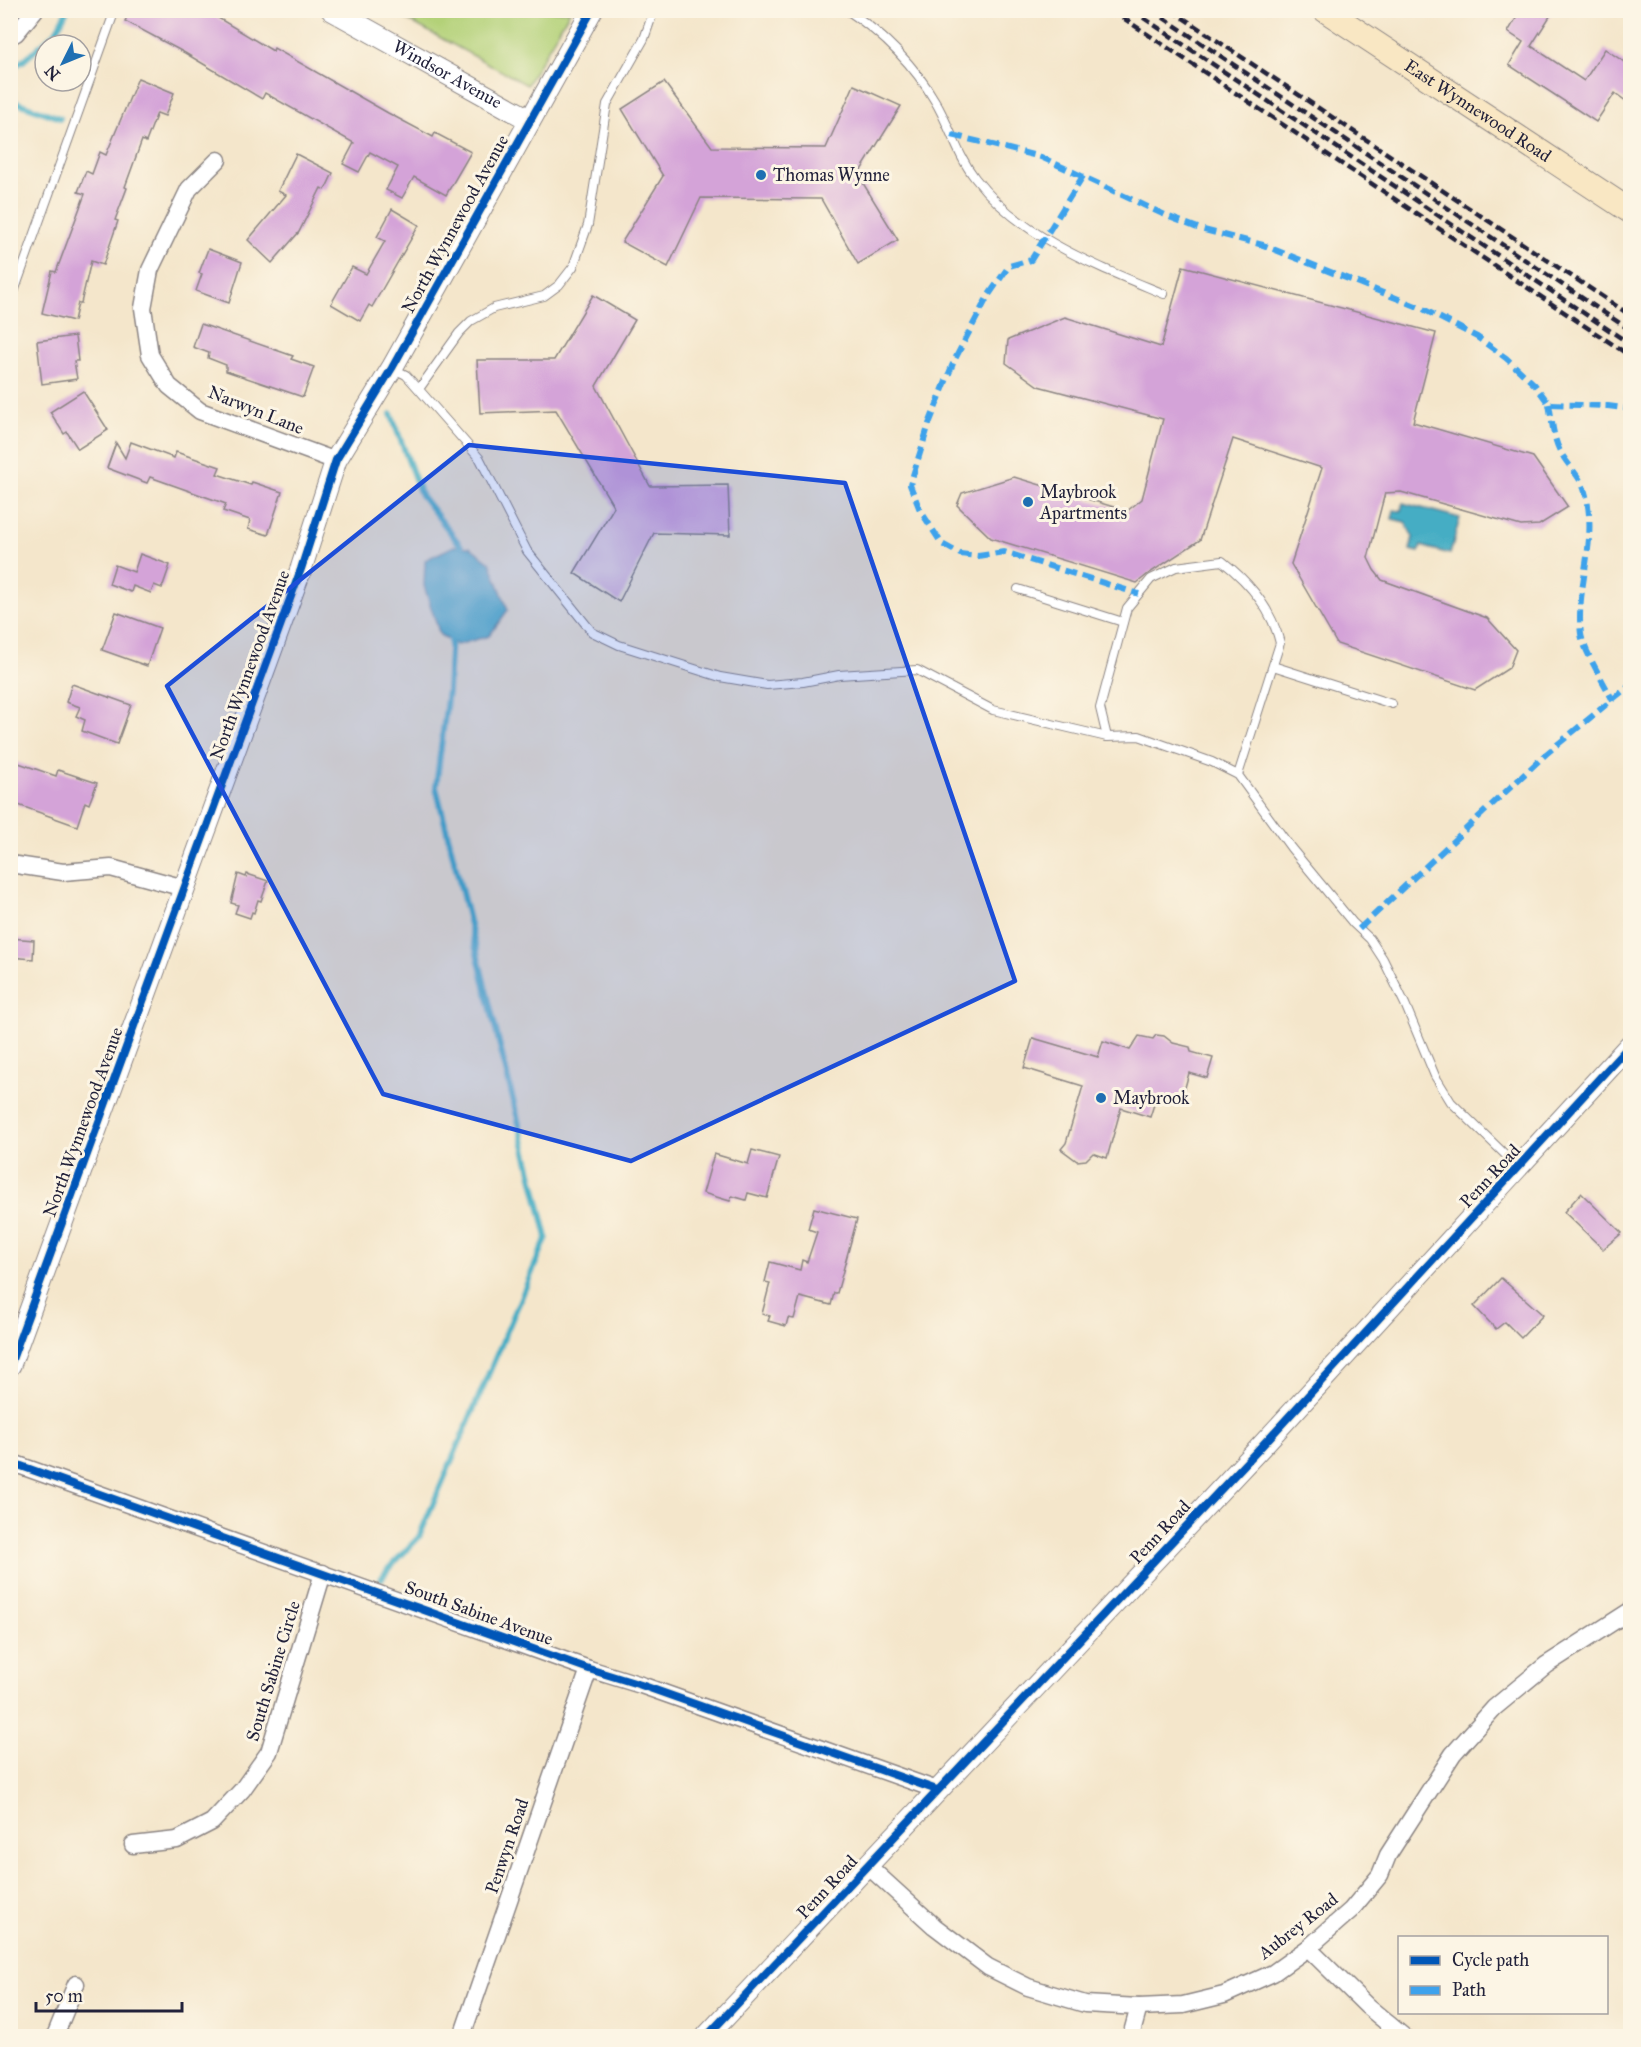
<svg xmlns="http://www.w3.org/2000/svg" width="1641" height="2047" font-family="'IM FELL Great Primer',serif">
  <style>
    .green { fill: #b3d178; stroke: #6a7a5a; stroke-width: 1.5 }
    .water { fill: #45adc4; stroke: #346880; stroke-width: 1.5 }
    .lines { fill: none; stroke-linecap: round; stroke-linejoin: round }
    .stream { stroke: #45adc4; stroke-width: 6 }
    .building { fill: #d4a3d8 }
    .service-casing { stroke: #8b8483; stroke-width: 10 }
    .minor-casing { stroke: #8b8483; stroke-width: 19 }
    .tertiary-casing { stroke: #8b8483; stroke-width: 23 }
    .secondary-casing { stroke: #8b8483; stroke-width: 26 }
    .service { stroke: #fff; stroke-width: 8 }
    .minor { stroke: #fff; stroke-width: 16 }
    .tertiary { stroke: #fff; stroke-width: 21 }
    .secondary { stroke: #f9e7c3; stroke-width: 24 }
    .rail { stroke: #22223b; stroke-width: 4.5; stroke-dasharray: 9 4.5; stroke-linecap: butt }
    .quiet { stroke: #3ea2ec; stroke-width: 6; stroke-dasharray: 12 6; stroke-linecap: butt }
    .cycleway-casing { stroke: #fcf5e5; stroke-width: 11 }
    .cycleway { stroke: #0057b8; stroke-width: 8 }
    .marked { fill: #1d4ed8; fill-opacity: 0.2; stroke: #1d4ed8; stroke-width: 4.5; stroke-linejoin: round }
    .poi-dot { fill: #1f6fb2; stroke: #fcf5e5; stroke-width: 2 }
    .labels { text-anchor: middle; stroke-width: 6; stroke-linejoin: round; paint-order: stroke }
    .street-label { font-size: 18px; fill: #22223b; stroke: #fcf5e5 }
    .poi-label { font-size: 18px; fill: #22223b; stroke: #fcf5e5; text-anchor: start }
  </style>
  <rect width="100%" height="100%" fill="#fcf5e5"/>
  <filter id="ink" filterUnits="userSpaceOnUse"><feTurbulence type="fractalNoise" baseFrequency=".0167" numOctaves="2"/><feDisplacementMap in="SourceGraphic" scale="12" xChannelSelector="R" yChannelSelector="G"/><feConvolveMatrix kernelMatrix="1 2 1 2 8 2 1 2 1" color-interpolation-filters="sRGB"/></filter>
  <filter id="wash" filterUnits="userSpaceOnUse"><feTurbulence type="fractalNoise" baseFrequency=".008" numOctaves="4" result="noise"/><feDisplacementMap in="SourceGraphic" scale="24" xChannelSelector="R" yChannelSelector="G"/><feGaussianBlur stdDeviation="1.35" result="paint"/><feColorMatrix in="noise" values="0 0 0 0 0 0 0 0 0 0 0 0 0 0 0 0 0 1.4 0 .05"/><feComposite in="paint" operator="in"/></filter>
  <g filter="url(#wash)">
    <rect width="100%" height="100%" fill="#f4e6cb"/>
    <!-- green -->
    <polygon class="green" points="391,11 570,11 527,85"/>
    <!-- water -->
    <g class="water">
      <polygon points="1403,503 1460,518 1450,554 1421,546 1419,552 1410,550 1413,537 1405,522 1392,519 1394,510 1401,511"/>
      <polygon points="454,546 470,547 490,562 508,610 489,636 457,645 440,635 424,586 425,560"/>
    </g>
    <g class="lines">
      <!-- stream -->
      <g class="stream">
        <polyline points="10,68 23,61 56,32 67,10"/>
        <polyline points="10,100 60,118"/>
        <polyline points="391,414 421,495 461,546 460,554"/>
        <polyline points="381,1579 388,1569 419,1537 547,1237 436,787 448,691 451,633"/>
      </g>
    </g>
    <g id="blocks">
      <!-- building -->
      <g class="building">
        <polygon points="131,10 205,10 273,51 274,48 388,113 433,137 435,133 471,152 446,195 414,177 402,198 386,190 398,167 370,152 359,172 343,164 354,143 265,93 262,99 185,53 125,21"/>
        <polygon points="1521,10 1554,10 1531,46 1584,81 1605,49 1630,66 1630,104 1615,93 1596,122 1509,65 1523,42 1508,32"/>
        <polygon points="138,78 174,93 165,116 157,113 146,142 142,140 125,187 127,188 115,220 118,221 103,265 91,261 81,303 78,303 74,321 42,313 52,271 56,272 85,194 78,192 86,171 92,174 100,152 106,155"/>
        <polygon points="664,82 712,147 826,148 854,85 901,106 858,175 898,240 858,264 821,199 701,198 668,267 622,242 663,176 622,109"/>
        <polygon points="296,154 333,173 325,190 321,188 299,232 272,263 248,240 286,195 278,191"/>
        <polygon points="392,209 419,225 372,307 369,305 360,321 331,304 352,267 366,274 385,241 377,237"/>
        <polygon points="208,249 242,262 229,303 196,291 202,274 199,273"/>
        <polygon points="1183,266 1436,333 1413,422 1533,457 1568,507 1539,525 1521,526 1401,492 1385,493 1368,558 1374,570 1382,580 1487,618 1516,650 1509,668 1475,690 1337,644 1291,564 1322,468 1233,439 1200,540 1148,574 1137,583 991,538 957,505 962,493 1014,477 1127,511 1142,499 1163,419 1038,386 1006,363 1008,340 1065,317 1161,347"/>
        <polygon points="593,295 635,320 596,386 650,486 728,485 730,535 654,533 619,602 574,573 614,507 556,410 480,413 477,360 554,360"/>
        <polygon points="201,324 293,356 291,359 314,367 303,397 226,371 226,365 208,358 209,353 193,347"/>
        <polygon points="75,336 78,361 74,361 77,379 42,384 37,341"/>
        <polygon points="83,391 108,430 78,449 67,432 64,434 50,412"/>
        <polygon points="131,442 174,458 176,452 220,467 217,474 251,485 252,482 282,492 268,535 248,529 250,520 223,511 226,504 150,477 147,483 107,468 116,443 125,458"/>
        <polygon points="140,554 170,565 162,588 154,585 151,593 133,586 131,592 109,584 115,565 134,572"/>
        <polygon points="116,612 160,628 147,666 102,650"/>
        <polygon points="72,684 131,705 117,744 82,731 85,720 76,716 80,707 66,702"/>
        <polygon points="10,760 56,776 58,770 97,783 89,804 85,802 77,826 10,802"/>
        <polygon points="238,874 246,877 247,874 268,881 261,901 258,900 254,913 252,912 250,918 235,913 238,905 231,903"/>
        <polygon points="10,938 34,940 33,959 10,957"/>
        <polygon points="1156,1035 1164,1036 1173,1043 1190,1047 1191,1052 1213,1058 1207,1078 1189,1073 1181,1102 1157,1095 1150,1117 1121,1108 1107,1158 1093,1153 1086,1160 1077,1161 1061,1149 1066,1143 1083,1086 1024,1068 1033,1038 1098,1057 1103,1041 1130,1050 1139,1036 1153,1039"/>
        <polygon points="752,1150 779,1157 767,1198 748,1193 746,1200 732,1196 730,1201 703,1193 714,1154 748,1164"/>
        <polygon points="1581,1193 1622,1233 1603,1249 1564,1212"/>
        <polygon points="814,1208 857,1219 837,1293 834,1293 831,1305 800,1297 794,1319 788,1318 786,1326 768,1321 770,1316 762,1314 770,1283 765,1282 770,1262 800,1270 802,1260 807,1262 817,1232 808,1229"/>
        <polygon points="1501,1278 1543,1315 1521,1338 1505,1322 1496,1329 1474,1306"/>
      </g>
    </g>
  </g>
  <g filter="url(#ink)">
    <use href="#blocks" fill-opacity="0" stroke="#8b8483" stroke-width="1.5"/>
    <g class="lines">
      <!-- service casing -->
      <g class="service-casing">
        <g id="service">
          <path d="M847 10C883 34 913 63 935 101 950 126 957 155 975 178 1021 238 1097 266 1164 294"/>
          <polyline points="10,303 115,10"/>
          <polyline points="392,368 406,375 415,385 480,459 527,551 592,632 619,645 720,677 767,685 803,682 839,675 917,670 993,710 1107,737"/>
          <polyline points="419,389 459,333 471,321 494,308 544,296 559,285 573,267 588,225 607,104 644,39 654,10"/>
          <polyline points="1018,589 1123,622"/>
          <polyline points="1273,666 1392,704"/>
          <path d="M1238 775 1280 643C1272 610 1249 582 1222 561L1176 567 1151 579 1127 608 1100 708 1107 737 1139 736 1212 762 1238 775 1291 848 1353 923 1370 939 1383 959 1405 1004 1435 1076 1451 1102 1518 1167"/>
        </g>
      </g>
      <!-- minor casing -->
      <g class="minor-casing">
        <g id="minor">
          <polyline points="10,36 16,33 35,10"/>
          <polyline points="218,160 189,189 150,270 143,308 150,355 169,386 200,411 336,461"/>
          <polyline points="10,864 63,872 111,868 184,888"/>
          <polyline points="10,1462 589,1669 641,1685 937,1790"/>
          <polyline points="133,1845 177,1840 212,1822 242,1790 269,1752 323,1573"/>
          <polyline points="868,1866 934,1926 988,1967 1028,1987 1085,2004 1139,2007 1183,2005 1224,1995 1273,1973 1308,1948 1351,1910 1380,1875 1388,1855 1453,1754 1494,1708 1546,1665 1630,1611"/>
          <polyline points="1308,1948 1367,2006 1403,2036"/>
          <polyline points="55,2036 76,1984"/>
          <polyline points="462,2036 589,1669"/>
          <polyline points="1131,2036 1139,2007"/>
        </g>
      </g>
      <!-- tertiary casing -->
      <g class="tertiary-casing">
        <g id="tertiary">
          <path id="s1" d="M332 10 530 120"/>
          <polyline points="10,1365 301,569 336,460 392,368 592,10"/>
          <polyline points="707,2036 1258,1450 1630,1045"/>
        </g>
      </g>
      <!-- secondary casing -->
      <g class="secondary-casing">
        <g id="secondary">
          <path id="s2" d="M1325 10 1630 211"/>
        </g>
      </g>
      <!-- service -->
      <use href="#service" class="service"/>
      <!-- minor -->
      <use href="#minor" class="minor"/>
      <!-- tertiary -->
      <use href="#tertiary" class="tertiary"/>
      <!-- secondary -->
      <use href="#secondary" class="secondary"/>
      <!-- rail -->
      <g class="rail">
        <polyline points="1111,10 1630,356"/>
        <polyline points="1132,10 1630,344"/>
        <polyline points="1152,10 1630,330"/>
        <polyline points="1171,10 1630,315"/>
      </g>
      <!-- quiet -->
      <g class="quiet">
        <polyline points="952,135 1041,157 1167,216 1200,229 1263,245 1421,308 1477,337 1506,358 1535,385 1549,404 1608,406 1630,409"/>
        <polyline points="1083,176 1031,260 1009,266 988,296 954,361 929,424 910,485 920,510 942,544 960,554 978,556 1004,552 1139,594"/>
        <path d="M1549 404C1552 420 1553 439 1561 453 1569 467 1581 477 1585 492 1599 542 1575 586 1581 634 1583 649 1606 686 1613 701"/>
        <polyline points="1359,929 1546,754 1630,685"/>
      </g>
      <!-- cycleway casing -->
      <g class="cycleway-casing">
        <g id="cycleway">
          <polyline points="10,1365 301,569 336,460 392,368 592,10"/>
          <polyline points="10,1462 589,1669 641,1685 937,1790"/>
          <polyline points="707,2036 1258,1450 1630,1045"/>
        </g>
      </g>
      <!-- cycleway -->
      <use href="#cycleway" class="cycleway"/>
    </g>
  </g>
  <!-- marked area -->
  <path class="marked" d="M469 445 845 483 1015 981 631 1161 383 1094 167 686Z"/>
  <!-- markers -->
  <g class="poi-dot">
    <circle cx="761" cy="175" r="6"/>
    <circle cx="1028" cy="502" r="6"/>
    <circle cx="1101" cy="1098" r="6"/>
  </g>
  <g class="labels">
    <!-- street labels -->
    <g class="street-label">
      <text dy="6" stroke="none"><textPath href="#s1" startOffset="132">Windsor Avenue</textPath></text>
      <text dy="6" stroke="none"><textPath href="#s2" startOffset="183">East Wynnewood Road</textPath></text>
      <text transform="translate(455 224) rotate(-61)" y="6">North Wynnewood Avenue</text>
      <text transform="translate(256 410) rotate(22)" y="6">Narwyn Lane</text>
      <text transform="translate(250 665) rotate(-70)" y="6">North Wynnewood Avenue</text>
      <text transform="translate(83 1122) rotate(-70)" y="6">North Wynnewood Avenue</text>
      <text transform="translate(1490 1176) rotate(-47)" y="6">Penn Road</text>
      <text transform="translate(1160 1532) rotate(-47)" y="6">Penn Road</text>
      <text transform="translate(479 1613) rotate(20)" y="6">South Sabine Avenue</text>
      <text transform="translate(273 1671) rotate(-73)" y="6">South Sabine Circle</text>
      <text transform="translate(507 1846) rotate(-71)" y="6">Penwyn Road</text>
      <text transform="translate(827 1887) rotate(-47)" y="6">Penn Road</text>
      <text transform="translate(1298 1926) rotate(-38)" y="6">Aubrey Road</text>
    </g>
    <!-- poi labels -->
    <g class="poi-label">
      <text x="773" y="181">Thomas Wynne</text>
      <text x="1040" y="498">Maybrook<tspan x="1040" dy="21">Apartments</tspan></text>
      <text x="1113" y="1104">Maybrook</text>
    </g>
  </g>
  <!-- margin -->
  <rect width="1641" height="2047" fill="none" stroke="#fcf5e5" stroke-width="36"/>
  <!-- legend -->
  <rect x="1398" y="1936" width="210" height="78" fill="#fcf5e5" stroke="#a5a1a1" stroke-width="1.5"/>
  <rect x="1410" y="1956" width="30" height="9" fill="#0057b8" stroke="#a5a1a1" stroke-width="1.5"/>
  <text x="1452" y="1966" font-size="18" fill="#22223b">Cycle path</text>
  <rect x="1410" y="1986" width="30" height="9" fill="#3ea2ec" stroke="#a5a1a1" stroke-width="1.5"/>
  <text x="1452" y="1996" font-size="18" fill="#22223b">Path</text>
  <!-- north arrow -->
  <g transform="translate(63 63) rotate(227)"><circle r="28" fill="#fcf5e5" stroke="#a5a1a1" stroke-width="1.5"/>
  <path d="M0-4.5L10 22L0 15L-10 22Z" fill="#1f6fb2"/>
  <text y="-9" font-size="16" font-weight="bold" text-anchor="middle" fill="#22223b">N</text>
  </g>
  <!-- scale -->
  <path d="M36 2002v9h146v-9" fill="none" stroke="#22223b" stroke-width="3"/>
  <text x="45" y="2002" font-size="18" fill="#22223b" stroke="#fcf5e5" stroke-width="4.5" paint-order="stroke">50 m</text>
</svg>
